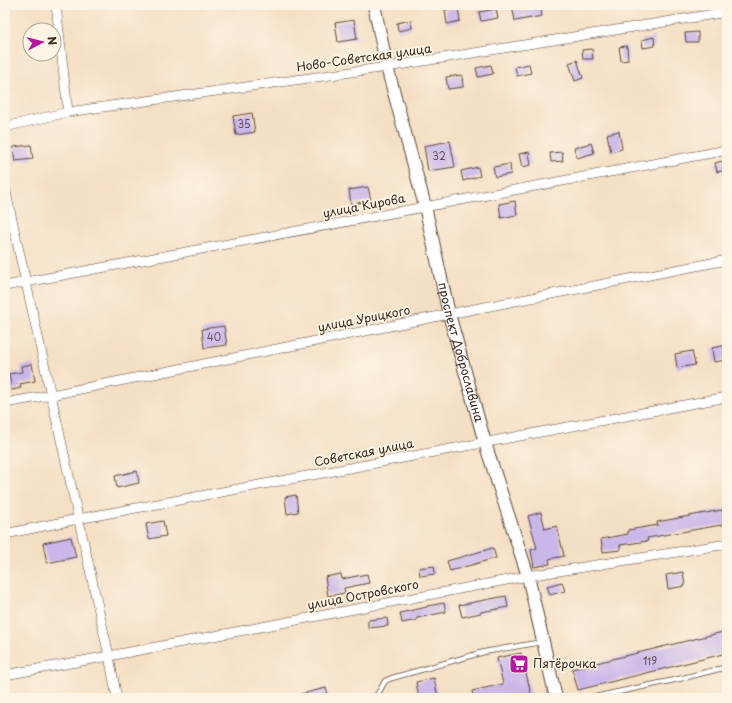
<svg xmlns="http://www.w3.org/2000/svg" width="732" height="703" font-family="'Playpen Sans',sans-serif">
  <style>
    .building { fill: #cab7e9 }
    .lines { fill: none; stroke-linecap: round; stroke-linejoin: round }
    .service-casing { stroke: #574537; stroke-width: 6 }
    .minor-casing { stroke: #574537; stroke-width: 10 }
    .tertiary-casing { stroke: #574537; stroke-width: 14 }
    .service { stroke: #fff; stroke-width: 4.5 }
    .minor { stroke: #fff; stroke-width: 9 }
    .tertiary { stroke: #fff; stroke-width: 12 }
    .labels { text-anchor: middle; stroke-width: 3.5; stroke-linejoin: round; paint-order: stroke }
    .number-label { font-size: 10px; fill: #5f4d51 }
    .street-label { font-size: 12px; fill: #3b2a1e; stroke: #fcf5e5 }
    .poi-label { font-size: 12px; fill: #3b2a1e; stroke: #fcf5e5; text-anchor: start }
  </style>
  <rect width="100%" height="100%" fill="#fcf5e5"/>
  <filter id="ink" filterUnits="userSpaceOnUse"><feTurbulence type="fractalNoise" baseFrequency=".025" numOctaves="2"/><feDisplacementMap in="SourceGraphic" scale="8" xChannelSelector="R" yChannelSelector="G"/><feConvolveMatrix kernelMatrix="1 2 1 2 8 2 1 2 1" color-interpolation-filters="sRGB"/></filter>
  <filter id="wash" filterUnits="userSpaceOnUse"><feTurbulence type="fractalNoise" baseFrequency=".012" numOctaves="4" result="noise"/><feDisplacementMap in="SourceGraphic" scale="16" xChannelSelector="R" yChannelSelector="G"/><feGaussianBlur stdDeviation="0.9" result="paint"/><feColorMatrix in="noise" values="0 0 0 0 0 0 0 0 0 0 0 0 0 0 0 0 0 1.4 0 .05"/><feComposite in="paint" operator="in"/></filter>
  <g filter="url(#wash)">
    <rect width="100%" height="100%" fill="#f5dfc4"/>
    <g id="blocks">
      <!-- building -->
      <g class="building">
        <polygon points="512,5 540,5 542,16 515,21"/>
        <polygon points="458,7 460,21 447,24 445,10"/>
        <polygon points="496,9 498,18 481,21 479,12"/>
        <polygon points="354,20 357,39 338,42 335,23"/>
        <polygon points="411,20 412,28 398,31 397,23"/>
        <polygon points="698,32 698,42 686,42 685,33"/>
        <polygon points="654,37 655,46 643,48 642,40"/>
        <polygon points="627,46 628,60 621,61 619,47"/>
        <polygon points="592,49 593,59 583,59 582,50"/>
        <polygon points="577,60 583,78 575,81 569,63"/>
        <polygon points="529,64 531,73 517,76 515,67"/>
        <polygon points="491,65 493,74 478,77 476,68"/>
        <polygon points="462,75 463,87 448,89 446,77"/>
        <polygon points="252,113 255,132 236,135 233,116"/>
        <polygon points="619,131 622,149 611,152 607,134"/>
        <polygon points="450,141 455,167 428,171 424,146"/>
        <polygon points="591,143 594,153 577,158 574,148"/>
        <polygon points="31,145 33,159 15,161 13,147"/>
        <polygon points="529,152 531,165 522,167 519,154"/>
        <polygon points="562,152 563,161 551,162 550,153"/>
        <polygon points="727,160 727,170 717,172 715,163"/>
        <polygon points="510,164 511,174 495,177 493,167"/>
        <polygon points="478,167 480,176 463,181 461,171"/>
        <polygon points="368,187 371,201 351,204 349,190"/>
        <polygon points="515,201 517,215 501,218 499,204"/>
        <polygon points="224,326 227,345 204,348 202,329"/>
        <polygon points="727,345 727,360 714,362 712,348"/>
        <polygon points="692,351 695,365 677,368 675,354"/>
        <polygon points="32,364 35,381 20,384 21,388 12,390 9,374 22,372 21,366"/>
        <polygon points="137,471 139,483 117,488 115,476"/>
        <polygon points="296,495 298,512 287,514 285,497"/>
        <polygon points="727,509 727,524 647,538 648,541 620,545 620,550 603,552 601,539 628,534 628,530 658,525 657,522"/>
        <polygon points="541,512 545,529 557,526 564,556 549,559 550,564 534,567 531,550 537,548 528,516"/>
        <polygon points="163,521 166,536 149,539 146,524"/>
        <polygon points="71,537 76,557 47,563 43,543"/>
        <polygon points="493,548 496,558 450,571 447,561"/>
        <polygon points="434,566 435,574 420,576 419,568"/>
        <polygon points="683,572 685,586 668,589 666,575"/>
        <polygon points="341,574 342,579 367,574 369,583 344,588 345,593 328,596 325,577"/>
        <polygon points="562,582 565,591 550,595 547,586"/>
        <polygon points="506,596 508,607 481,612 481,613 462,617 459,605"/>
        <polygon points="444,603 446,612 417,618 417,620 402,623 400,613 427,607 427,606"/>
        <polygon points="387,618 388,626 368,628 368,620"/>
        <polygon points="727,631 727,653 578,690 572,669"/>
        <polygon points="521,653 532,698 474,698 472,691 503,684 497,658"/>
        <polygon points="434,678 438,698 419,698 416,682"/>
        <polygon points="326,688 329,698 298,698 297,695"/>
      </g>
    </g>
  </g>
  <g filter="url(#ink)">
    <use href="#blocks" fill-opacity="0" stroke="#574537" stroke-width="1"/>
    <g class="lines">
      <!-- service casing -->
      <g class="service-casing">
        <g id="service">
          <polyline points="374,698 379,692 385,681 392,678 484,652 542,642"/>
          <polyline points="590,698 679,679 727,667"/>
        </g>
      </g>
      <!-- minor casing -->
      <g class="minor-casing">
        <g id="minor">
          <polyline points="56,5 68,112"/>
          <polyline points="5,127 68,112 387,67 727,12"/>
          <polyline points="5,188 109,656 117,698"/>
          <polyline points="5,286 727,150"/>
          <polyline points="5,403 51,395 449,314 727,260"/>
          <polyline points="5,534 78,519 727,397"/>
          <polyline points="5,675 109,656 528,576 727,544"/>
        </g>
      </g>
      <!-- tertiary casing -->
      <g class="tertiary-casing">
        <g id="tertiary">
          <path id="s1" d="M374 5 387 67 425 206 449 314 485 443 528 576 556 698"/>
        </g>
      </g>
      <!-- service -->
      <use href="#service" class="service"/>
      <!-- minor -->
      <use href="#minor" class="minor"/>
      <!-- tertiary -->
      <use href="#tertiary" class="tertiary"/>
    </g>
  </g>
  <!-- icons -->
  <defs>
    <g id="supermarket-square" transform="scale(1)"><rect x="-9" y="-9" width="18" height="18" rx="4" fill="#b5179e" stroke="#fcf5e5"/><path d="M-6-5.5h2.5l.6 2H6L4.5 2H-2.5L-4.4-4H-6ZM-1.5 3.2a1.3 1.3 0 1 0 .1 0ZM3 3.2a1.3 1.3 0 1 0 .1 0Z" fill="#fff"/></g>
  </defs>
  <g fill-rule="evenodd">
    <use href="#supermarket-square" x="519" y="664"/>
  </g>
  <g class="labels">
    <!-- number labels -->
    <g class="number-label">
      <text x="244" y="128">35</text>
      <text x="439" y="160">32</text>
      <text x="214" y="341">40</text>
      <text x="650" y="665">119</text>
    </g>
    <!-- street labels -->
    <g class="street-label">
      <text transform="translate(364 58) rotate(-8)" y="4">Ново-Советская улица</text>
      <text transform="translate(364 206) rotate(-11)" y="4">улица Кирова</text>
      <text transform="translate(364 319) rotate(-11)" y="4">улица Урицкого</text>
      <text dy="4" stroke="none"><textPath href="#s1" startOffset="358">проспект Доброславина</textPath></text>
      <text transform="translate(364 453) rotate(-11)" y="4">Советская улица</text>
      <text transform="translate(363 595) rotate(-11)" y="4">улица Островского</text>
    </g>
    <!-- poi labels -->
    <g class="poi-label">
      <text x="533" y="668">Пятёрочка</text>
    </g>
  </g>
  <!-- margin -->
  <rect width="732" height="703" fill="none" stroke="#fcf5e5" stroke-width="20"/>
  <!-- north arrow -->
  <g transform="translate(42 42) rotate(83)"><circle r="19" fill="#fcf5e5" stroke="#afa495"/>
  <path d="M0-3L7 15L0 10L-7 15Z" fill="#b5179e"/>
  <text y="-6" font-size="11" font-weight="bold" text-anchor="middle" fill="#3b2a1e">N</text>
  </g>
</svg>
